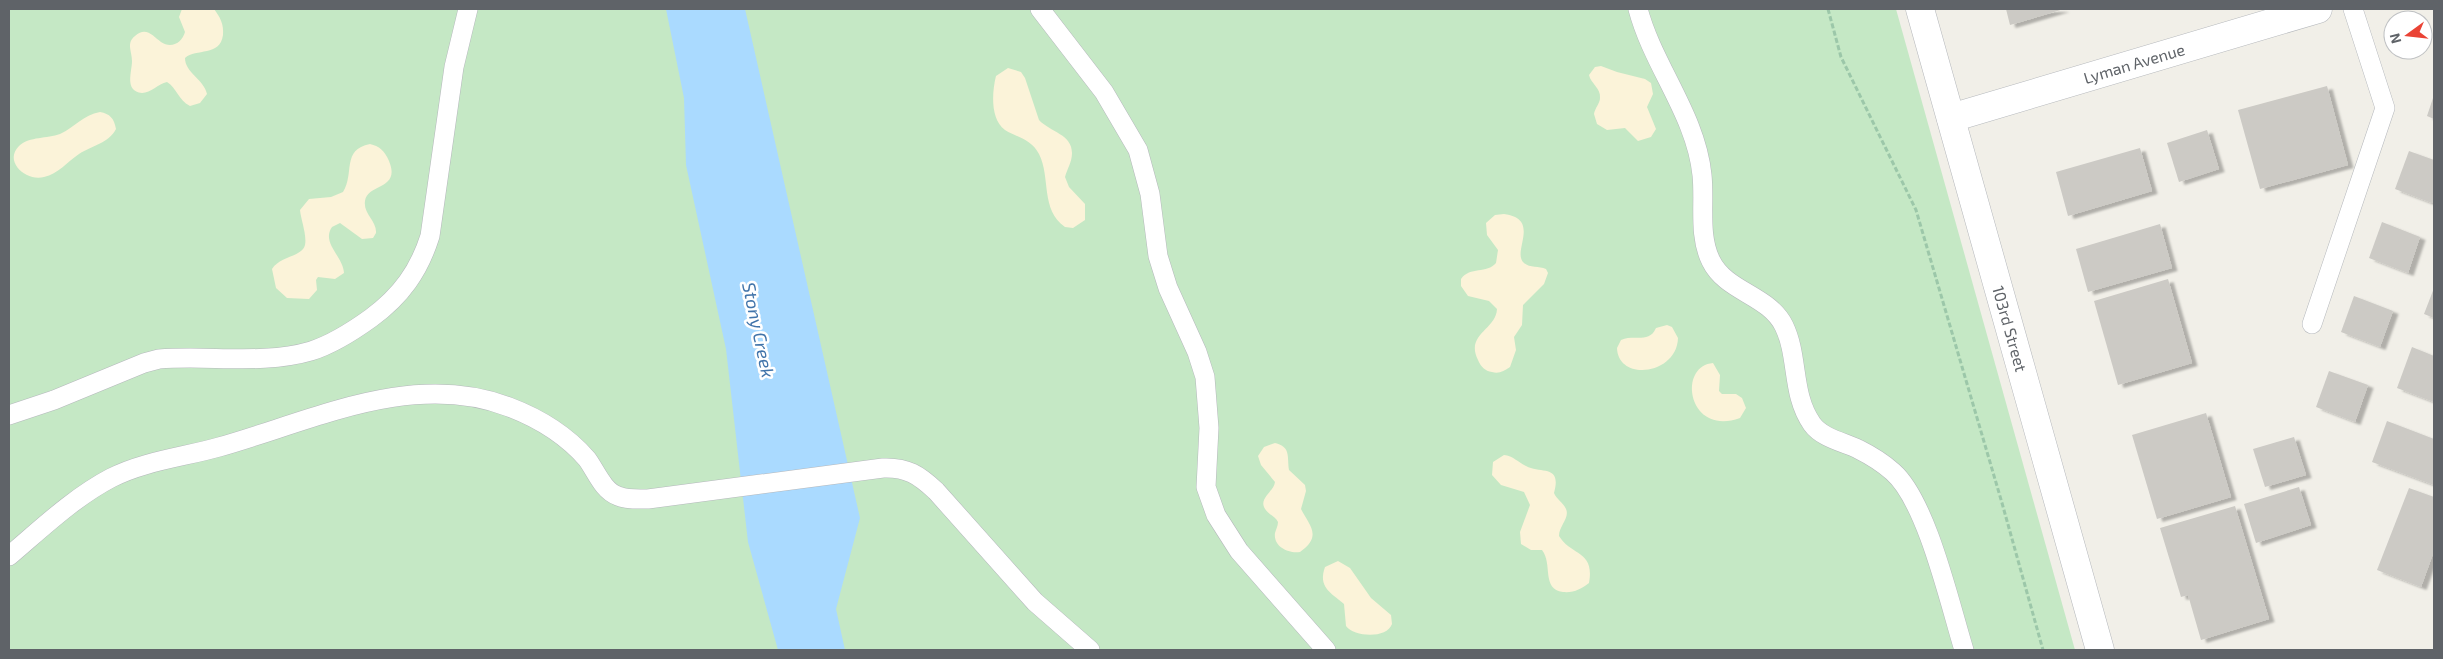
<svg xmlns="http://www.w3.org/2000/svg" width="2443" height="659" font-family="'Exo 2',sans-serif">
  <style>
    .green { fill: #c5e8c5 }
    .sand { fill: #fbf3d9 }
    .water { fill: #aadaff }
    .building { fill: #cccac5; filter: url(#shadow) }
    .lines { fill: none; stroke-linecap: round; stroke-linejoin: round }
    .service-casing { stroke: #b5b8bc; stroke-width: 20 }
    .minor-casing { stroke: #b5b8bc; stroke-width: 29 }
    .tertiary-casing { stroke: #b5b8bc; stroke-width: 29 }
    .path { stroke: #9cc7a9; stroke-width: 3; stroke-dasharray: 5 2.5; stroke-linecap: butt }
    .service { stroke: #fff; stroke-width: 19 }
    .minor { stroke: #fff; stroke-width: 28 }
    .tertiary { stroke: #fff; stroke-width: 28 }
    .labels { text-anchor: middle; stroke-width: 5; stroke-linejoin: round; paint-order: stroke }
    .street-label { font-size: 16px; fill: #5f6368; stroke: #fff }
    .water-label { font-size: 18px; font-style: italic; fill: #4174aa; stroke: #fff }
  </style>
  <defs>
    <filter id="shadow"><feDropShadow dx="5.5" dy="3" stdDeviation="1" flood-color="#0004"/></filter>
  </defs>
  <rect width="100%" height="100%" fill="#f1efe8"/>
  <!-- green -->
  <polygon class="green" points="9,9 1896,9 2075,650 9,650"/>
  <!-- sand -->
  <g class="sand">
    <path d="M182 9H214C220 17 224 24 223 35 220 57 196 48 185 58 185 73 204 79 207 94L200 103 190 106C178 100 177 88 167 82 158 84 151 93 142 93 124 91 132 72 132 61 132 51 126 43 135 36 146 26 153 36 161 42 171 49 182 43 185 32L179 17Z"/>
    <path d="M1601 66 1617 72 1645 79 1651 83 1653 94 1647 107 1656 129 1651 137 1638 141 1625 128 1607 130 1597 124 1594 114C1595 108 1600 103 1600 98 1601 88 1591 84 1589 75L1595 67Z"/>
    <path d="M1008 68 1021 72 1025 78 1039 120C1050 132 1072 134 1072 153 1072 162 1067 169 1065 177L1069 187 1085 204V220L1073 228 1065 227C1040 209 1051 178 1039 154 1031 139 1018 138 1005 130 990 119 992 92 996 76Z"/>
    <path d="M100 112C110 114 114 118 116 129 109 143 91 146 79 154 67 162 58 174 44 177 27 182 3 162 19 146 30 136 47 139 60 134 75 127 83 115 100 112Z"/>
    <path d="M370 144C379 146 385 151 389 161 401 190 368 183 365 201 363 214 377 221 376 233L373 238 362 239 340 223 332 227C321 243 343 256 344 273L335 279 318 277 316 280 317 290 309 299 287 298 276 288 272 269C280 256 302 257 305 245 307 235 301 220 300 210L309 199 331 197 343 192C355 173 341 150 370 144Z"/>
    <path d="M1504 214C1542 219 1511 252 1524 263 1530 268 1539 266 1546 269L1548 273 1544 284 1523 305 1522 325 1514 337 1516 350 1510 367C1504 371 1499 374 1492 372 1485 371 1481 367 1478 360 1465 334 1496 330 1497 309L1489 301 1468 296 1461 286V279C1470 266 1487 274 1496 263L1498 250 1487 235 1486 223 1495 215Z"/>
    <path d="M1667 325 1672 327 1678 338C1677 375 1618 382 1617 348L1621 340C1635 334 1649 344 1656 328Z"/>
    <path d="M1713 363 1720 375 1719 391 1722 394H1736L1742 398 1746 408 1740 418C1688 437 1677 366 1713 363Z"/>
    <path d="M1275 443C1291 447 1287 456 1289 470L1305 485 1306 491 1301 509C1309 525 1323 536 1300 552 1289 554 1273 547 1275 533 1276 529 1278 526 1278 522 1275 516 1267 514 1264 507 1260 498 1274 491 1275 482L1261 465 1258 456 1264 447Z"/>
    <path d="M1504 455C1513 456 1518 462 1526 466 1541 474 1562 464 1554 493 1556 499 1563 502 1566 509 1570 518 1559 526 1559 536 1571 556 1595 550 1589 583 1581 589 1574 593 1563 592 1541 589 1553 564 1542 550H1531L1521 544 1520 532 1530 505 1524 492 1501 485 1492 475 1493 462Z"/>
    <path d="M1338 561 1350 568 1371 598 1391 615 1392 624C1387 639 1354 637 1346 626L1344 604C1330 592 1318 587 1325 567Z"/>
  </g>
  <!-- water -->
  <polygon class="water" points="666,9 745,9 860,518 836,609 845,650 778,650 748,542 726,349 686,165 684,98"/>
  <!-- building -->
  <g class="building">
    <polygon points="2006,9 2064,9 2010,25"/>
    <polygon points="2327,86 2348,165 2260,189 2238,110"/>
    <polygon points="2434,95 2434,119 2427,116"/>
    <polygon points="2207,130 2219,169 2179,182 2167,143"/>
    <polygon points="2140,148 2152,191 2068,216 2056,172"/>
    <polygon points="2409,151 2434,160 2434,197 2432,203 2395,189"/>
    <polygon points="2382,222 2420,237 2408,273 2369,258"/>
    <polygon points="2160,224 2172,268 2088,292 2076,249"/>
    <polygon points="2168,279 2192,363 2118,385 2094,301"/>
    <polygon points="2434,288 2434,318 2424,314"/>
    <polygon points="2354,296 2393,311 2380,347 2341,332"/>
    <polygon points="2412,347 2434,356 2434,402 2397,388"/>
    <polygon points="2329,371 2368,385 2355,422 2316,407"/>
    <polygon points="2206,413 2231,497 2157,519 2132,435"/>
    <polygon points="2387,421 2434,439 2434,485 2372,462"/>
    <polygon points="2294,437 2306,475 2265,487 2253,449"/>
    <polygon points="2299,487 2311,525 2256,543 2244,504"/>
    <polygon points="2409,488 2434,497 2434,551 2421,587 2377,570"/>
    <polygon points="2235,506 2269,619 2201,640 2188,595 2181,597 2160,528"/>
  </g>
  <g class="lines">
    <!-- service casing -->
    <g class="service-casing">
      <g id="service">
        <polyline points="1040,9 1104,92 1138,150 1150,194 1158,256 1168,288 1197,352 1205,377 1209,428 1206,487 1216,515 1239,551 1326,650"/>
        <path d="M1638 9C1653 66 1696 115 1702 175 1705 203 1698 235 1711 261 1726 292 1769 295 1784 326 1799 357 1791 394 1812 424 1822 438 1843 442 1858 449 1870 455 1883 463 1893 472 1927 502 1950 605 1964 650"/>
        <polyline points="2312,324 2385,108 2353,9"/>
        <path d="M9 415 54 400 144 363 159 359C209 355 264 365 311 351 333 344 353 331 371 318 401 296 419 271 430 236L454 67 468 9"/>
        <path d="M9 556C41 529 73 498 111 478 144 461 184 457 219 447 312 421 412 370 509 407 538 418 567 436 587 459 596 471 603 491 618 496 627 500 639 499 648 499L883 468C907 467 919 475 936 491L1035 602 1090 650"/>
      </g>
    </g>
    <!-- minor casing -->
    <g class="minor-casing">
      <g id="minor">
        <path id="s1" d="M1951 118 2318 9"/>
      </g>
    </g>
    <!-- tertiary casing -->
    <g class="tertiary-casing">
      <g id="tertiary">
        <path id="s2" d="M1920 9 2100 650"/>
      </g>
    </g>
    <!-- path -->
    <polyline class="path" points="1828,9 1841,57 1916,210 2002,503 2043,650"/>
    <!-- service -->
    <use href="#service" class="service"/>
    <!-- minor -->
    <use href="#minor" class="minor"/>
    <!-- tertiary -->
    <use href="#tertiary" class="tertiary"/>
  </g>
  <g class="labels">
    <!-- street labels -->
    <g class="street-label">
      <text dy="6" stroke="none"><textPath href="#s1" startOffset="191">Lyman Avenue</textPath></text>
      <text dy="6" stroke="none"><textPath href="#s2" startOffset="332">103rd Street</textPath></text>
    </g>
    <!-- water labels -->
    <g class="water-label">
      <text transform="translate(758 330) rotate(78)" y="6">Stony Creek</text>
    </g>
  </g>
  <!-- border -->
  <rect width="2443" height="659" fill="none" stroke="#5f6368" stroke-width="20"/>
  <!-- north arrow -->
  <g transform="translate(2408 35) rotate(255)"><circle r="24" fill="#ffffff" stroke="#bfc1c3"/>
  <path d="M0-4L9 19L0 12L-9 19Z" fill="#ea4335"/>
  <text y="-8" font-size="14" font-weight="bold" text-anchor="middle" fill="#5f6368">N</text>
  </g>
</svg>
